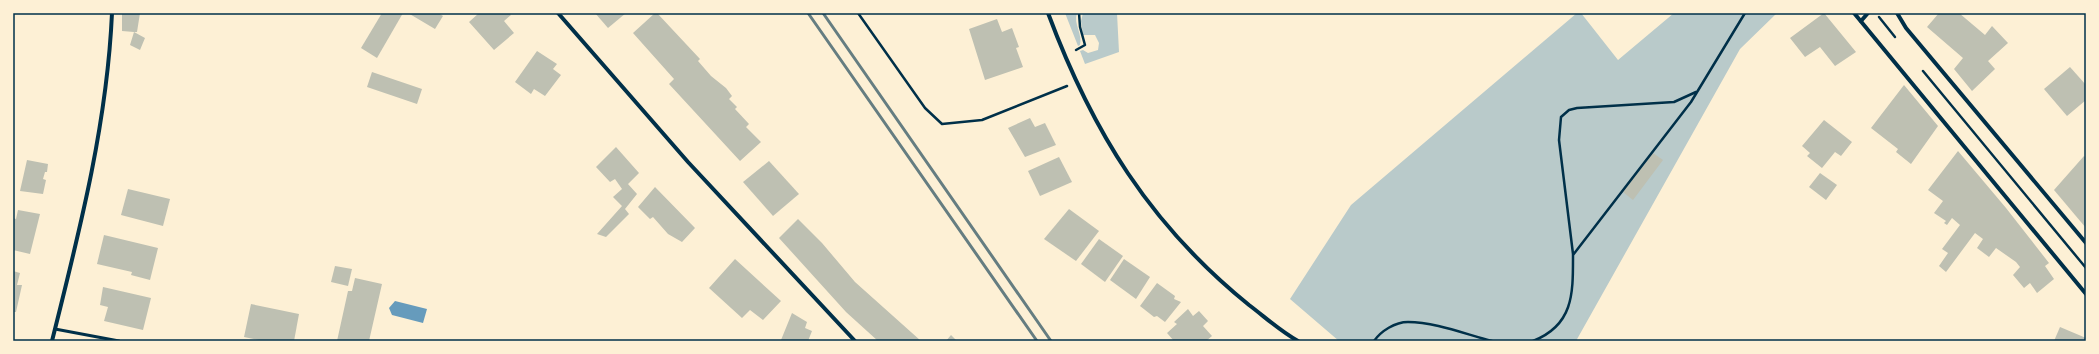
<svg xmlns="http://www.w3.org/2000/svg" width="2099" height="354" font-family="'Fira Sans Condensed',sans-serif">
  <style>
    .green { fill: #b9caca }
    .water { fill: #669bbc }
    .building { fill: #bec0b2 }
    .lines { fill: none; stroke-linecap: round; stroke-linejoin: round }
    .path { stroke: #003049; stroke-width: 2.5 }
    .service { stroke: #003049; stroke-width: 3 }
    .minor { stroke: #003049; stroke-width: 4 }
    .rail { stroke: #657d81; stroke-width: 3 }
    .neatline { fill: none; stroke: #003049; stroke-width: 1.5 }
  </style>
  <rect width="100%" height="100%" fill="#fdf0d5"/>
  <!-- green -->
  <g class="green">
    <path d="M1065 13H1077C1073 24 1083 34 1080 45L1078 46Z"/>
    <polygon points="1083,13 1117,13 1119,52 1085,64 1080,51 1083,50 1088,53 1098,50 1099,43 1095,35 1083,35 1081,21"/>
    <polygon points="1577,13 1581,13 1618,60 1674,13 1777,13 1740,49 1576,341 1339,341 1290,299 1351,205"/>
  </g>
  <!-- water -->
  <polygon class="water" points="395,301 427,309 423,323 392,315 389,308"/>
  <!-- building -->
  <g class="building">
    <polygon points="122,13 140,13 137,32 134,32 145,38 140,50 130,45 134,32 122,31"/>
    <polygon points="382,13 403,13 377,58 361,48"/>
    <polygon points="408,13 438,13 443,16 435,29"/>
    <polygon points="479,13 509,13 511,15 504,21 514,33 494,50 469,22"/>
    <polygon points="595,13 626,13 608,28"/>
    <polygon points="655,13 657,13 700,59 698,61 711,76 726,88 732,96 729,99 737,107 735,109 749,124 746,127 761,142 740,161 669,84 674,79 633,33"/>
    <polygon points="1824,13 1856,52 1835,66 1820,47 1805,57 1790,38"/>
    <polygon points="1939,13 1959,13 1985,35 1992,26 2008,43 1988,61 1995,69 1972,91 1954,69 1963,58 1927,27"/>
    <polygon points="997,19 1002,32 1012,28 1019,47 1016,48 1023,67 985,80 969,29"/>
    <polygon points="537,51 557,64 553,69 561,75 545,96 534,89 531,94 515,82"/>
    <polygon points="2070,67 2086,85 2086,100 2067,116 2044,89"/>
    <polygon points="372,72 422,89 417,104 367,87"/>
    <polygon points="1904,85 1938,126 1911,164 1896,152 1898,149 1871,128"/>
    <polygon points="1030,118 1035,127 1045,123 1056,145 1025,157 1008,128"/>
    <polygon points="1824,120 1852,142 1841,156 1835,152 1822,168 1807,156 1810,153 1802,146"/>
    <polygon points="616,147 639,173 628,184 637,194 625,209 629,214 606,237 597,234 622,206 613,197 622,189 615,179 610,182 596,167"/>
    <polygon points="1958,151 2006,208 2049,263 2045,266 2054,279 2037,293 2030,283 2024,288 2013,275 2020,267 2016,262 1996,248 1989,257 1977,248 1983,239 1975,233 1946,272 1939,266 1948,253 1942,249 1960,225 1952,218 1947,225 1944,223 1946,221 1934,213 1943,201 1928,190"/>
    <polygon points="1653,153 1663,160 1633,200 1623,192"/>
    <polygon points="2084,156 2086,158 2086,228 2054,190"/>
    <polygon points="1059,157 1072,182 1040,196 1028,171"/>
    <polygon points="27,160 48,164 47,172 45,172 43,179 46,180 43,194 20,191"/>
    <polygon points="769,161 799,194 773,216 743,182"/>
    <polygon points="1820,173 1837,185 1826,200 1809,187"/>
    <polygon points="655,187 695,228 682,242 668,234 653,217 650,219 638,207"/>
    <polygon points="128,189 170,199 163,226 121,215"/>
    <polygon points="1069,209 1099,231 1076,261 1044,239"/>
    <polygon points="18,210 40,214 30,254 13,250 13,218 16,219"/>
    <polygon points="798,219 822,243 855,282 921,341 878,341 846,312 779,238"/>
    <polygon points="104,235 158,248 150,280 131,275 132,272 97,264"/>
    <polygon points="1099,239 1123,256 1105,282 1081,264"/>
    <polygon points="735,259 781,301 763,320 750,310 742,318 709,288"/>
    <polygon points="1124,259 1150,277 1136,299 1110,280"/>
    <polygon points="335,266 352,269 348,286 331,282"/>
    <polygon points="13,271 20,273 17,285 22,285 16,312 13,312"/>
    <polygon points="355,278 382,284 369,341 337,341 348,291 352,291"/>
    <polygon points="1157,283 1175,296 1174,299 1181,302 1165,322 1157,316 1154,317 1140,306"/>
    <polygon points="103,287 151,298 143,330 104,321 108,307 100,305"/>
    <polygon points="251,304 299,314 294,341 264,341 244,337"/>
    <polygon points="1188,309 1193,316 1199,311 1208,321 1203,326 1212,336 1206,341 1174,341 1167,333 1177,324 1174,322"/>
    <polygon points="792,313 807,322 805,328 812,331 808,341 781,340"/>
    <polygon points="2060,327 2086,338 2086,341 2054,341"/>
    <polygon points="951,335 957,341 946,341"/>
  </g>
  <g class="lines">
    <!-- path -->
    <g class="path">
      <polyline points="858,13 925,108 942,124 982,120 1067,86"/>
      <polyline points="1879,17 1895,37"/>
      <polyline points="1076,50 1085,45 1080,27 1079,13"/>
      <polyline points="1923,71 2086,268"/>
      <polyline points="1573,254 1559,140 1561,117 1569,110 1577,108 1674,102 1696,92"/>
      <path d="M1374 341C1381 331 1395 322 1408 322 1435 322 1465 334 1492 341"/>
      <path d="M1533 341C1574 325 1573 293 1573 255L1691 102 1745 13"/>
    </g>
    <!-- service -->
    <polyline class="service" points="55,329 119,341"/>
    <!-- minor -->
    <g class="minor">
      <polyline points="558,13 688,162 855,341"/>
      <path d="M1048 13C1092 131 1150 225 1249 305 1265 317 1280 331 1298 341"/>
      <polyline points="1854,13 2086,294"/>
      <polyline points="1897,13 1906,28 2086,243"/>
      <polyline points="1861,21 1868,13"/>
      <path d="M52 341C79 233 107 125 112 13"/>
    </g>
    <!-- rail -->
    <g class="rail">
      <polyline points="808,13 1037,341"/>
      <polyline points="823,13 1051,341"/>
    </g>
  </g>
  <!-- border -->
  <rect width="2099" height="354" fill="none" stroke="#fdf0d5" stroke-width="28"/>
  <rect x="14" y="14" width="2071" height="326" class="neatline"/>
</svg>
